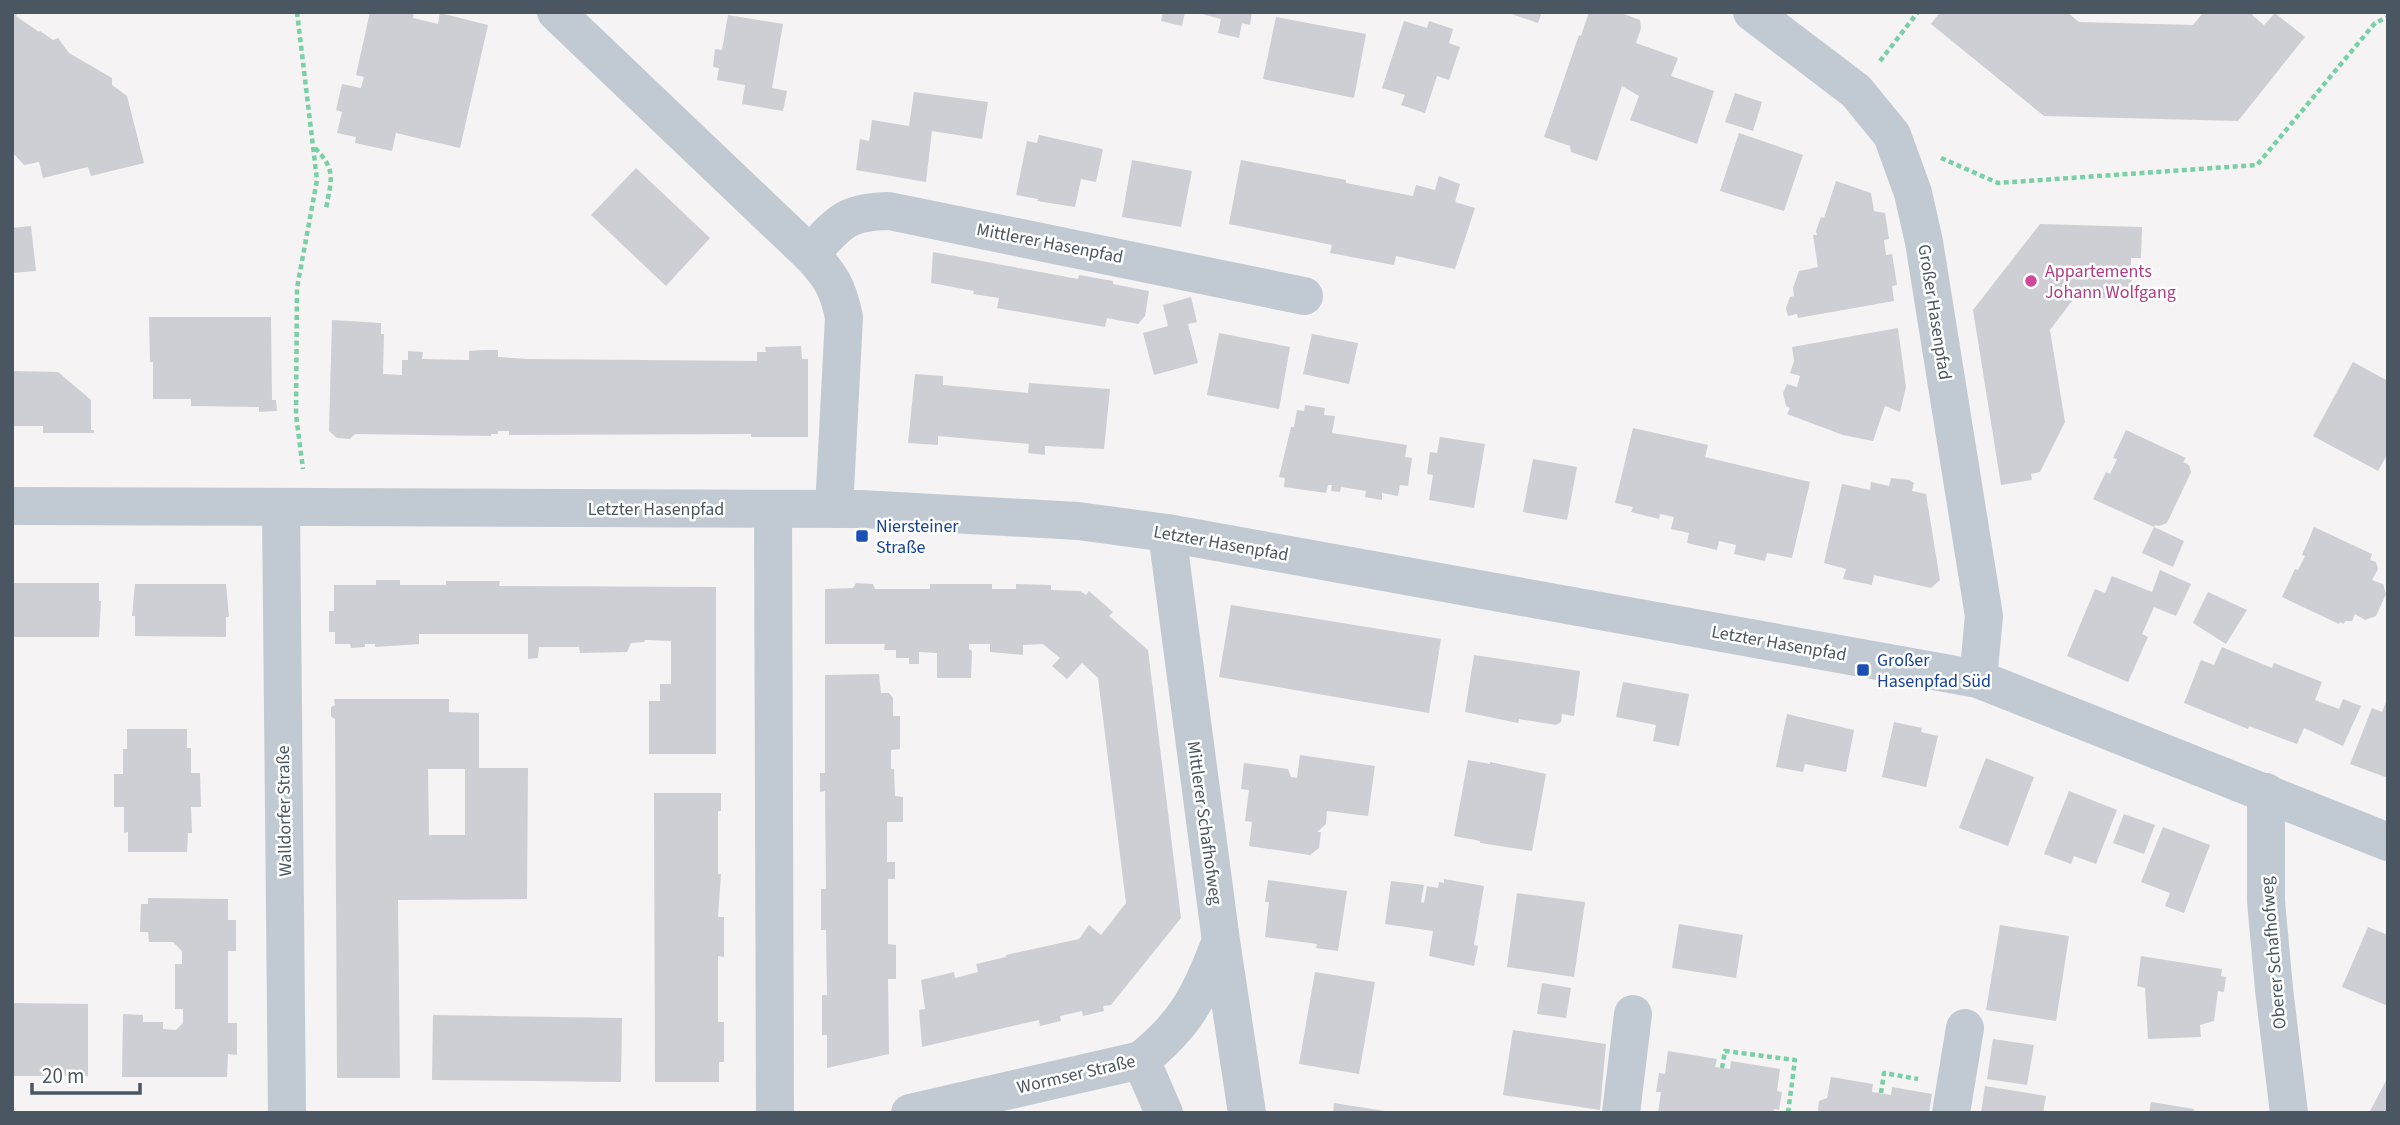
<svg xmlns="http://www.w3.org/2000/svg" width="2400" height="1125" font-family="'Source Sans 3',sans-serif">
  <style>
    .building { fill: #cdcfd5; fill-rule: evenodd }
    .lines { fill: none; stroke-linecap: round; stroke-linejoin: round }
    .path { stroke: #7ad0a6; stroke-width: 4.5; stroke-dasharray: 5 3.5; stroke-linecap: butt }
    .minor { stroke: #c1cad2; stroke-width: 38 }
    .hotel-dot { fill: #d1479c; stroke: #fff; stroke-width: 2.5 }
    .transit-dot { fill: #1a4fb4; stroke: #fff; stroke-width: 2.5 }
    .labels { text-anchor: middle; stroke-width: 5; stroke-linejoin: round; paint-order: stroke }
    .street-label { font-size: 18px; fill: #4a5661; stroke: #fff }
    .hotel-label { font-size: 18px; fill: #b23c85; stroke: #fff; text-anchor: start }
    .transit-label { font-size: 18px; fill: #164399; stroke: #fff; text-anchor: start }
  </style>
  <rect width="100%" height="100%" fill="#f5f3f3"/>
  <!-- building -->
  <g class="building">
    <polygon points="12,12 19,12 16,16 39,32 40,31 53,40 58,38 69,53 112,78 112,85 127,96 144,163 91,176 88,167 43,178 39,162 24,165 12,152"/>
    <polygon points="370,12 414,12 413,18 438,24 440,13 488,25 460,148 396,133 392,151 355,143 356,137 337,133 342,112 336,110 342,84 361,88 364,77 356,75"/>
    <polygon points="1163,12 1185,12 1182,26 1161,21"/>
    <polygon points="1194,12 1252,12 1250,25 1242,23 1239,38 1218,33 1221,19"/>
    <polygon points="1506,12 1542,12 1538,23"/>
    <polygon points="1589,12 1618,12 1640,20 1641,28 1636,43 1678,58 1671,76 1714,91 1697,144 1630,120 1639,96 1622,86 1597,161 1571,152 1570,146 1544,137 1579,35 1581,36"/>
    <polygon points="1940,12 2067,12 2079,22 2193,25 2204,12 2254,12 2252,15 2264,25 2275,13 2305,37 2238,121 2044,116 1931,24"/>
    <polygon points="728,15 783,24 772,88 787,91 783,111 742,104 745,85 717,80 719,68 713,67 715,49 722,50"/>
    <polygon points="1276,17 1366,34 1354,98 1263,79"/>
    <polygon points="1404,21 1427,28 1429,21 1453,29 1449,43 1460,47 1449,80 1437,76 1425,113 1401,105 1405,95 1382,88"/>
    <polygon points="914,92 988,102 982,139 932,131 926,182 856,170 860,139 869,141 872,120 909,126"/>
    <polygon points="1735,93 1762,102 1753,131 1725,122"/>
    <polygon points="1739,133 1803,155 1784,211 1720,191"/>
    <polygon points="1039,135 1103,149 1096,182 1081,179 1075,207 1037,201 1038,199 1016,195 1027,141 1037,143"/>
    <polygon points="1132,160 1192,171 1181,227 1122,217"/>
    <polygon points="1241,160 1346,180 1346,183 1413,196 1416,185 1435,190 1439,176 1460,184 1455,202 1475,208 1455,269 1396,256 1394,265 1330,253 1332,245 1229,224"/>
    <polygon points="636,168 710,238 666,286 591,215"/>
    <polygon points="1836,181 1871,193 1874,211 1885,213 1889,239 1884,240 1886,255 1892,254 1897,285 1892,286 1894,301 1798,318 1797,314 1788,316 1786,308 1790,297 1794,296 1793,288 1799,271 1818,267 1813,235 1817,235 1816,231 1821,217 1824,218"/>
    <polygon points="2040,224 2142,227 2141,258 2131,258 2131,267 2138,267 2123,299 2075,297 2050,330 2065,422 2040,472 2031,474 2032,480 2001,485 1973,310"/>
    <polygon points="31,226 36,271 12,273 12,228"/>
    <polygon points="933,252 1078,279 1079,275 1113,281 1113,284 1149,291 1145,316 1138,324 1107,318 1105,327 997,308 999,298 973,294 974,291 931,283"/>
    <polygon points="1191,297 1197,322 1188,324 1198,363 1154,375 1143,333 1168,326 1163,305"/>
    <polygon points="149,317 271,317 272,400 276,400 277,411 259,412 259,407 191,406 191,399 153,399 153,362 150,362"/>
    <polygon points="332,320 381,323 381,334 384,334 383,374 402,375 402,360 408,360 408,351 423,352 422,359 469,360 469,351 483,350 498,350 498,357 528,359 757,361 757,352 766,352 765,347 801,346 802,359 808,359 808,437 751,437 751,434 509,435 509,431 498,431 498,434 491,434 491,436 355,434 350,439 337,438 329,431"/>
    <polygon points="1898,328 1906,387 1900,412 1885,406 1873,441 1843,435 1787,414 1790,408 1786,406 1783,393 1787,384 1797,387 1800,376 1790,373 1794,361 1792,347"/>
    <polygon points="1219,333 1290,347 1279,409 1207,395"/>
    <polygon points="1312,334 1358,343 1349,384 1303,374"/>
    <polygon points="2353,362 2388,381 2388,453 2378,471 2313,436"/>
    <polygon points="12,371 58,372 91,400 91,430 94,430 94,433 43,433 43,426 12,426"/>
    <polygon points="915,374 943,376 943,385 1028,393 1029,383 1110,389 1104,449 1045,446 1045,455 1028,453 1029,444 938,436 938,445 908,443"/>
    <polygon points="1305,405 1325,408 1324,415 1335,416 1332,433 1407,445 1405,457 1412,458 1408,486 1400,485 1398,496 1382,493 1382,500 1365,497 1366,491 1341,487 1340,492 1331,491 1332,485 1328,485 1326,493 1284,487 1285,478 1279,477 1291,427 1294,427 1297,410 1304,411"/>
    <polygon points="1633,428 1708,445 1705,457 1810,482 1792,558 1767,553 1765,561 1734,554 1736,545 1719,541 1717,550 1687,543 1689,533 1671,529 1674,517 1660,514 1659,519 1631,512 1633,507 1615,503"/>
    <polygon points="2126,430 2186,458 2183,462 2189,465 2191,472 2167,523 2159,526 2155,525 2154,527 2093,499 2106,472 2110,474 2117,459 2113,458"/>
    <polygon points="1440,437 1485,444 1474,508 1429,500 1433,475 1427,474 1430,452 1437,453"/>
    <polygon points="1533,459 1577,467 1567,520 1523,512"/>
    <polygon points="1891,478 1909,480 1914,483 1912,491 1926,494 1940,580 1931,588 1874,575 1872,585 1843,579 1846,569 1824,563 1842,484 1870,490 1871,482 1889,486"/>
    <polygon points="2154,527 2184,541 2173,567 2142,553"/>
    <polygon points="2314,527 2372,554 2370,560 2376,562 2378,569 2372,580 2383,584 2386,594 2376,616 2365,620 2355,614 2352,621 2345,621 2344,624 2340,622 2339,624 2282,597 2295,569 2298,570 2305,556 2302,555"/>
    <polygon points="2160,570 2191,584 2176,616 2154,607 2142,634 2148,637 2128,682 2067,656 2095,589 2105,593 2112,576 2152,592"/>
    <polygon points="376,580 400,580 400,585 446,585 446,581 500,581 499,586 716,587 716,754 649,754 649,701 660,701 660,684 671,684 671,641 649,640 645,640 644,642 631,643 627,652 580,653 579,647 539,647 538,658 528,659 528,634 419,634 419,644 375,647 375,644 365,644 365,647 351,648 350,644 335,644 335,632 329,632 329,611 334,611 334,585 376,585"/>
    <polygon points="12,583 99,583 99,601 101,601 99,637 12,637"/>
    <polygon points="856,583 873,584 875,589 930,589 930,584 992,584 992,589 1016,589 1016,584 1051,585 1051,590 1080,591 1086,595 1089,591 1113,612 1109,616 1148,650 1181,918 1111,1005 1103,1006 1104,1011 1083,1016 1082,1011 1060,1016 1061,1021 1040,1026 1039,1020 922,1047 919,1010 925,1009 921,980 954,972 955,978 978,972 976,964 1006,957 1006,955 1079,939 1089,925 1101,935 1126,903 1098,678 1082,663 1067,679 1052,666 1060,658 1043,644 1023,645 1023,655 990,652 990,644 969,644 969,649 972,651 971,678 937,678 937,653 919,652 919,664 909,664 909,658 896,658 896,650 884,650 885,644 825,644 825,589 853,588"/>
    <polygon points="135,584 226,584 229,617 226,617 226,637 135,636 135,616 132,616"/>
    <polygon points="2208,592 2247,610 2226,644 2193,623"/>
    <polygon points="1231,605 1441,639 1429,713 1219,677"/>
    <polygon points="2222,647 2272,668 2274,663 2322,682 2315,700 2339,709 2343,699 2361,706 2343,746 2304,728 2297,744 2249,726 2248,729 2184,703 2201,660 2214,665"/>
    <polygon points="1474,655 1580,671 1574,716 1562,714 1561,722 1556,725 1519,719 1518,723 1465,712"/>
    <polygon points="879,674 881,693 889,693 893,698 893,716 900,716 900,749 891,750 891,769 894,769 895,796 903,797 903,822 887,822 887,862 895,862 895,879 888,879 888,944 896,945 896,979 888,979 889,1054 827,1068 827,1035 822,1035 822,995 827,995 826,930 821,930 821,889 826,889 825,791 820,792 820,773 825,773 825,675"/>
    <polygon points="1623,682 1689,694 1679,746 1653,741 1656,725 1616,717"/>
    <polygon points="2388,697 2388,778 2350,764 2372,708 2382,712"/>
    <path d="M334 699H449V712L479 713V768H528L527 899 398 900 400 1078H337L335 719 331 717V707L335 705ZM428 769H465V835H429Z"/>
    <polygon points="1787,714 1854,730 1846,772 1805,764 1803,772 1776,767"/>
    <polygon points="1894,722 1922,728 1921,732 1938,736 1926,787 1882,777"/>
    <polygon points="127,729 187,729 187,748 191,748 191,773 200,773 201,807 191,807 192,833 188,833 187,852 128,852 128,832 124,833 124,807 114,807 114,774 123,774 123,749 127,749"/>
    <polygon points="1300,755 1375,766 1368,816 1327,811 1326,824 1317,832 1321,832 1319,848 1310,855 1249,846 1252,822 1245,821 1249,790 1241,789 1244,763 1288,769 1291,777 1297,778"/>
    <polygon points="1986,758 2034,777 2008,846 1959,828"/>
    <polygon points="1468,760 1490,764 1490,762 1546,774 1532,851 1480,843 1480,841 1454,836"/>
    <polygon points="2069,791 2117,810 2096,864 2074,856 2071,864 2044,854"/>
    <polygon points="654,793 721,793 721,811 718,811 718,874 721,874 718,917 724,917 724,957 718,956 718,1022 724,1022 724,1062 719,1062 719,1082 655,1082"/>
    <polygon points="2124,814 2155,825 2144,854 2113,843"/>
    <polygon points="2163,827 2210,845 2184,913 2165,906 2170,893 2141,882"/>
    <polygon points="1444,879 1484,886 1474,945 1478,946 1474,966 1429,956 1433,931 1385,924 1391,881 1424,885 1421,902 1424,903 1427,886 1438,888 1439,882 1444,883"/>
    <polygon points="1268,880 1347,891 1338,951 1316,948 1317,944 1265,937 1269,902 1265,902"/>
    <polygon points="1517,893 1585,902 1574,977 1507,967"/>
    <polygon points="148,898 228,899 228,920 236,920 236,951 228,951 228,1023 237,1023 237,1055 228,1054 227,1077 122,1077 123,1014 143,1015 143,1022 163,1022 163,1029 176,1030 183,1023 183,1009 175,1009 175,964 182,964 182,951 173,942 149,942 148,932 140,932 141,904 148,904"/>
    <polygon points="1679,924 1743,935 1736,978 1672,968"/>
    <polygon points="2000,925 2069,936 2056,1021 1986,1010"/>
    <polygon points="2368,927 2388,935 2388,1006 2342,987"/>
    <polygon points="2141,956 2222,969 2221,976 2226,977 2224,992 2218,991 2214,1021 2200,1025 2201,1037 2148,1039 2145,988 2137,986"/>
    <polygon points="1315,972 1375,982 1359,1074 1299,1064"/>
    <polygon points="1542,983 1571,988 1566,1018 1537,1014"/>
    <polygon points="12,1003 88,1004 88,1076 12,1076"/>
    <polygon points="433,1015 622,1018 621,1082 432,1080"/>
    <polygon points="1513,1030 1606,1044 1600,1110 1503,1095"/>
    <polygon points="1993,1039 2034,1045 2027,1085 1987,1079"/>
    <polygon points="1668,1051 1717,1059 1715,1067 1730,1069 1731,1061 1780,1069 1777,1091 1782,1092 1779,1110 1774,1109 1773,1113 1658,1113 1661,1092 1656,1092 1659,1073 1665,1074"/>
    <polygon points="1831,1077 1873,1084 1872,1092 1891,1095 1892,1087 1932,1094 1929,1113 1820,1113 1818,1110 1819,1101 1827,1098"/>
    <polygon points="2388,1077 2388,1113 2369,1113"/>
    <polygon points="1985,1086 2046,1096 2043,1113 1981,1113"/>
    <polygon points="2151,1102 2194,1109 2193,1113 2149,1113"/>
    <polygon points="1334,1103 1385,1111 1385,1113 1333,1113"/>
  </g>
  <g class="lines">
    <!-- path -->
    <g class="path">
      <polyline points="297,12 317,180 297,288 296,415 303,469"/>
      <polyline points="1880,61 1918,12"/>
      <path d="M315 148C337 170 331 180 326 209"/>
      <polyline points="1941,158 1998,183 2257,165 2375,23 2388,17"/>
      <polyline points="1722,1068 1725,1051 1795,1060 1788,1113"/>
      <polyline points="1881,1093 1884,1073 1918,1079"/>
    </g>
    <!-- minor -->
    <g class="minor">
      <path d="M556 12 810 254C831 276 838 288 844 317L834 509"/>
      <polyline points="1752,12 1856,91 1892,135 1913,193 1924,242 1984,616 1978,679"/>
      <path d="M810 254C839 223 844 212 889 211L1304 296"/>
      <polyline points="12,506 861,509 1078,521 1167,533 1978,679 2388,842"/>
      <polyline points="281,508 287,1113"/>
      <polyline points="773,509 775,1113"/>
      <polyline points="1167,533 1221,941 1247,1113"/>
      <polyline points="2266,792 2266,901 2274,989 2289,1113"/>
      <polyline points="1141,1060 1164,1113"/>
      <path d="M910 1113 1141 1060C1186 1024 1200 996 1220 943"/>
      <polyline points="1621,1113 1633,1014"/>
      <polyline points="1951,1113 1965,1028"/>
    </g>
  </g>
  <!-- markers -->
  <circle class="hotel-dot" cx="2031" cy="281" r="7"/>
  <g class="transit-dot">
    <rect x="855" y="529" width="14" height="14" rx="3.5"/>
    <rect x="1856" y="663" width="14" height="14" rx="3.5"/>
  </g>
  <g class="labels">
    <!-- street labels -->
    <g class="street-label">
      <text transform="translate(1050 243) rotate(11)" y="6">Mittlerer Hasenpfad</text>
      <text transform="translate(1935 312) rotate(81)" y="6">Großer Hasenpfad</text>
      <text x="656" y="515">Letzter Hasenpfad</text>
      <text transform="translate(1221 543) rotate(10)" y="6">Letzter Hasenpfad</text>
      <text transform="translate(1779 643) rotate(10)" y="6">Letzter Hasenpfad</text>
      <text transform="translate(284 811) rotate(-91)" y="6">Walldorfer Straße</text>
      <text transform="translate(1205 823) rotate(82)" y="6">Mittlerer Schafhofweg</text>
      <text transform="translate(2273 953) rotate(-95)" y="6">Oberer Schafhofweg</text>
      <text transform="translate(1076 1074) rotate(-13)" y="6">Wormser Straße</text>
    </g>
    <!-- hotel labels -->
    <g class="hotel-label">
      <text x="2045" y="277">Appartements<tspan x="2045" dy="21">Johann Wolfgang</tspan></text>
    </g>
    <!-- transit labels -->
    <g class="transit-label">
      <text x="876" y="532">Niersteiner<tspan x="876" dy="21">Straße</tspan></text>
      <text x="1877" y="666">Großer<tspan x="1877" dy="21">Hasenpfad Süd</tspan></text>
    </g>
  </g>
  <!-- border -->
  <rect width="2400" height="1125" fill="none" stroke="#4a5661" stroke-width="28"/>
  <!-- scale -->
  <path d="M32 1083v10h108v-10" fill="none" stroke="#4a5661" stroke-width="3.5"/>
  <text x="42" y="1083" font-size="21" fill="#4a5661" stroke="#ffffff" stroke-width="5" paint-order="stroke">20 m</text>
</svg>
